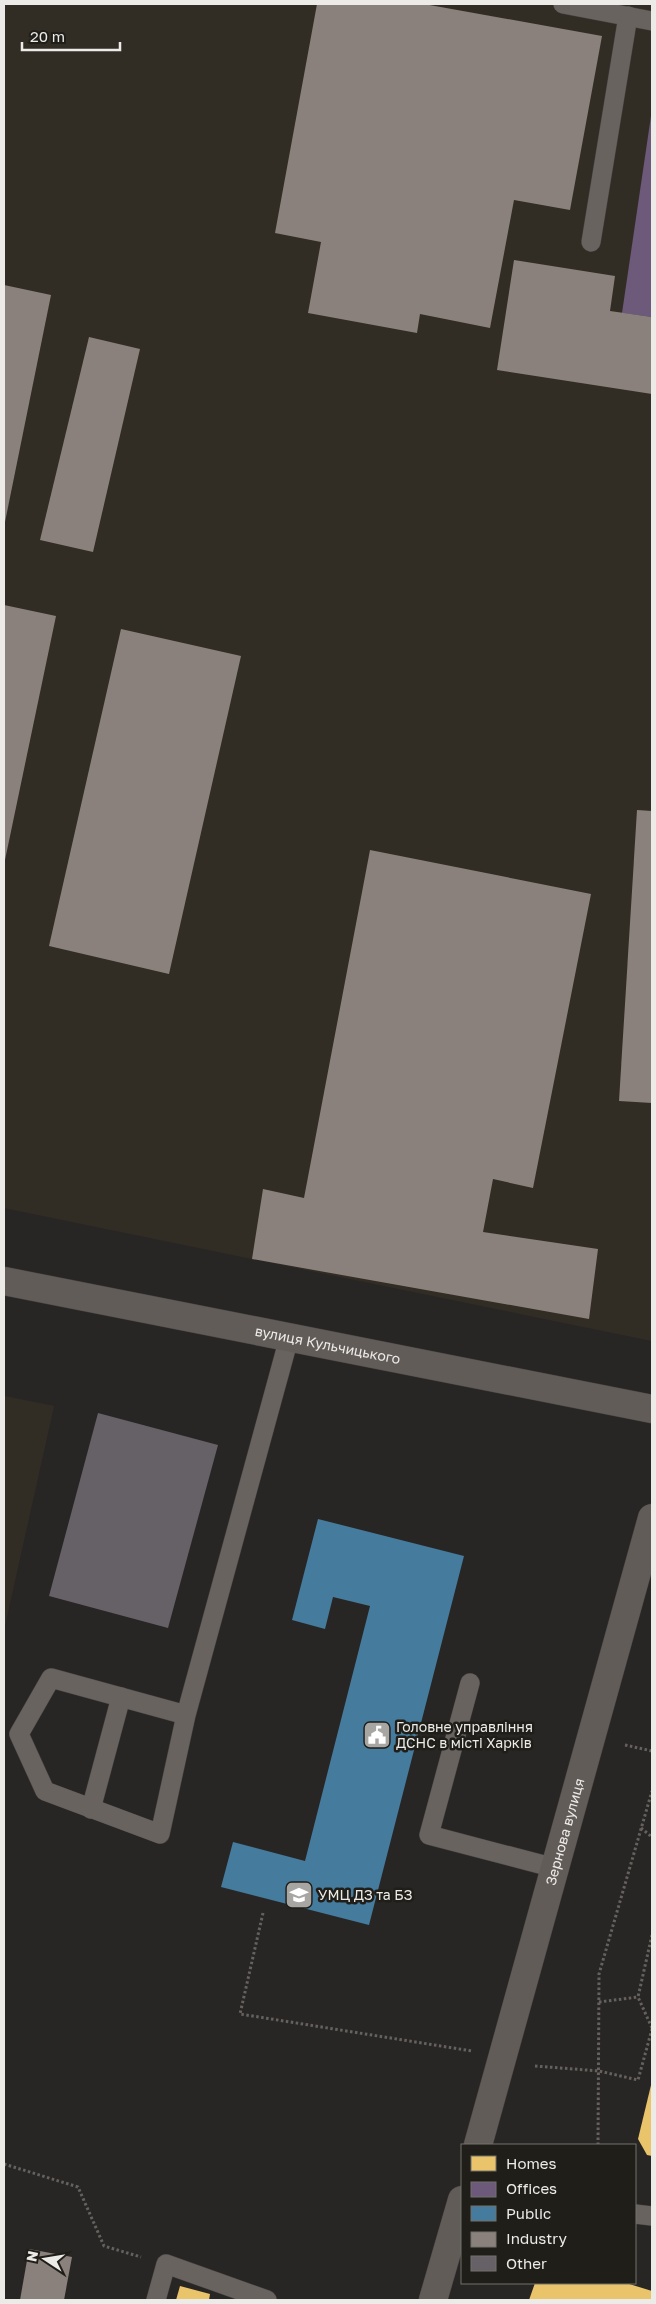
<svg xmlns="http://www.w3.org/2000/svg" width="656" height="2304" font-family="'Golos Text',sans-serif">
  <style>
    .built { fill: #322d24 }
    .homes { fill: #e9c46a }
    .offices { fill: #6d597a }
    .public { fill: #457b9d }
    .industry { fill: #8a817c }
    .building { fill: #666067 }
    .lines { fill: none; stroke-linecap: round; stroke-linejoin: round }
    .lane-casing { stroke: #434240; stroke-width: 20 }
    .secondary-casing { stroke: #434240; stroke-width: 29 }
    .path { stroke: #65615f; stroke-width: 3; stroke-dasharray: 2.5 2.5; stroke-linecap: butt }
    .lane { stroke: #696360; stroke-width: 19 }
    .secondary { stroke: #625c59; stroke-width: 28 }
    .labels { text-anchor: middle; stroke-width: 5; stroke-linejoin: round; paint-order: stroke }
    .street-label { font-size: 14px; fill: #edebe8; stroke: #201e19 }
    .poi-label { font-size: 14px; fill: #edebe8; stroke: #201e19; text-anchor: start }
  </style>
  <rect width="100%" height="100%" fill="#282624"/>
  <!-- built -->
  <g class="built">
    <polygon points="4,4 652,4 652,1341 4,1208"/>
    <polygon points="4,1396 54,1406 4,1630"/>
  </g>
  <!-- homes -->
  <g class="homes">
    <polygon points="652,2081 652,2156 647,2155 638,2139"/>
    <polygon points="535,2283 626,2283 652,2291 652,2300 529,2300"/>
    <polygon points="180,2286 210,2294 209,2300 176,2300"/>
  </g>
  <!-- offices -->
  <polygon class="offices" points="651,116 652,116 652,317 622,313"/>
  <!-- public -->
  <polygon class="public" points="318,1519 464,1556 369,1925 221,1887 233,1842 305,1861 370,1606 333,1597 325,1629 292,1620"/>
  <!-- industry -->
  <g class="industry">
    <polygon points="317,4 424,4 602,36 570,210 514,200 490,328 420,314 417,333 308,313 321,242 275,233"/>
    <polygon points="514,260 615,276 610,311 652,317 652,394 497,370"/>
    <polygon points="4,285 51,295 5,522 4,522"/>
    <polygon points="89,337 140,349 93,552 40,540"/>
    <polygon points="4,605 56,616 5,860 4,860"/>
    <polygon points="121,629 241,656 169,974 49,946"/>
    <polygon points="637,810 652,811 652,1103 619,1101"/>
    <polygon points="370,850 591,894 533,1188 493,1179 483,1232 598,1249 589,1319 252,1259 263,1189 304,1198"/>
    <polygon points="29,2249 72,2257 64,2300 20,2300"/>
  </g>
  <!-- building -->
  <polygon class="building" points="98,1413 218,1445 168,1628 49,1596"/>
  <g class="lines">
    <!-- lane casing -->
    <g class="lane-casing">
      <g id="lane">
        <polyline points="563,4 652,21"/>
        <polyline points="591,242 628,16"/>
        <polyline points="470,1683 429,1835 555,1868"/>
        <polyline points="186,1715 160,1834 45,1791 19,1734 51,1678 186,1715 289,1338"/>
        <polyline points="91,1809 121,1697"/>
        <polyline points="635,2214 652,2216"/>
        <polyline points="156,2300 166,2264 267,2300"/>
      </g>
    </g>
    <!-- secondary casing -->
    <g class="secondary-casing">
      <g id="secondary">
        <path id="s1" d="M4 1281 652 1409"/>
        <path id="s2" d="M478 2145 652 1518"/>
        <polyline points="433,2300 462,2200"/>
      </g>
    </g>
    <!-- path -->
    <g class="path">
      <polyline points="625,1745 652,1751"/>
      <polyline points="641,1828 652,1837"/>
      <polyline points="263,1913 240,2014 472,2051"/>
      <polyline points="652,1935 638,1997 652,2028"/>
      <polyline points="599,2002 638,1997"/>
      <polyline points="535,2066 599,2071 638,2080 652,2029"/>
      <polyline points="598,2145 599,1974 652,1791"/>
      <polyline points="4,2164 78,2187 104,2246 141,2257"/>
    </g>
    <!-- lane -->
    <use href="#lane" class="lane"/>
    <!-- secondary -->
    <use href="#secondary" class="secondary"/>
  </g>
  <!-- icons -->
  <defs>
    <g id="civic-square" transform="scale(1.4375)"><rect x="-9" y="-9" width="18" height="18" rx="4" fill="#a8a6a3" stroke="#201e19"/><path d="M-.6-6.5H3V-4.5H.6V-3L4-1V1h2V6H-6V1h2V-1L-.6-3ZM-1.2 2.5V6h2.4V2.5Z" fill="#fff"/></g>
    <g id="university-square" transform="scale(1.4375)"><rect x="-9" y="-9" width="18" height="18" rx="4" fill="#a8a6a3" stroke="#201e19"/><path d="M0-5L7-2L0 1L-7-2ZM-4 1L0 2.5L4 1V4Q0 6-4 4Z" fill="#fff"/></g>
  </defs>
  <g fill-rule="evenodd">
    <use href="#civic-square" x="377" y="1735"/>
    <use href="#university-square" x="299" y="1895"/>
  </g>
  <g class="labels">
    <!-- street labels -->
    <g class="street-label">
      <text dy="5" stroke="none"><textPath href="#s1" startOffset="330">вулиця Кульчицького</textPath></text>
      <text dy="5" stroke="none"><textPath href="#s2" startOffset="325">Зернова вулиця</textPath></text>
    </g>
    <!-- poi labels -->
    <g class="poi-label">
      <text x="396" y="1732">Головне управління<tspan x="396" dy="16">ДСНС в місті Харків</tspan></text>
      <text x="318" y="1900">УМЦ ДЗ та БЗ</text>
    </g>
  </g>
  <!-- border -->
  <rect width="656" height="2304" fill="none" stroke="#edebe8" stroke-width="10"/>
  <!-- legend -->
  <rect x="461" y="2144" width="175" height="140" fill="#201e19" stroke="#72706c"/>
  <rect x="471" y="2156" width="25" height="15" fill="#e9c46a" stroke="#72706c"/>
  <text x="506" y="2169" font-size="15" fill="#edebe8">Homes</text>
  <rect x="471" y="2182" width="25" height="15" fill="#6d597a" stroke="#72706c"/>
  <text x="506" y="2194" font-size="15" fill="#edebe8">Offices</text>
  <rect x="471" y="2206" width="25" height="15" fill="#457b9d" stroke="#72706c"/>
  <text x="506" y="2219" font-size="15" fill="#edebe8">Public</text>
  <rect x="471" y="2232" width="25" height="15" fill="#8a817c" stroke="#72706c"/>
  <text x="506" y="2244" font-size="15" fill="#edebe8">Industry</text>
  <rect x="471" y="2256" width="25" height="15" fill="#666067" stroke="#72706c"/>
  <text x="506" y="2269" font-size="15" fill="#edebe8">Other</text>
  <!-- north arrow -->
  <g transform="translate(45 2259) rotate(282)" stroke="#201e19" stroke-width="4" paint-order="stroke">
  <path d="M0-4L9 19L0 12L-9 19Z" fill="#edebe8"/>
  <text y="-8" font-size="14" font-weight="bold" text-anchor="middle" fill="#edebe8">N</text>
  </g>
  <!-- scale -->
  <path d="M22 42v8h98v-8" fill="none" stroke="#edebe8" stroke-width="2.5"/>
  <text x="30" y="42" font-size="15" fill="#edebe8" stroke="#201e19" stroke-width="4" paint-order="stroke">20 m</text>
</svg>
